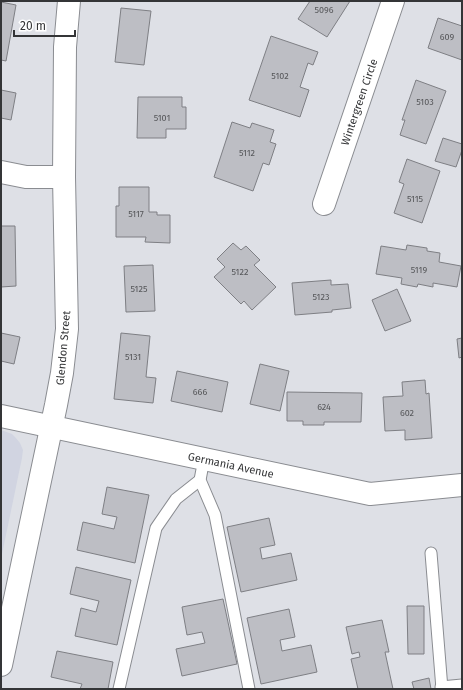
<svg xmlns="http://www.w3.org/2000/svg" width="463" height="690" font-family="'Fira Sans',sans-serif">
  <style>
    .built { fill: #d1d4e1 }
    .building { fill: #bdbec4; stroke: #7e7f84 }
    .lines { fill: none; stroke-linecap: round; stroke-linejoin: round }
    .lane-casing { stroke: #8a8c91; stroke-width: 13 }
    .street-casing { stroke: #8a8c91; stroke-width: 24 }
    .secondary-casing { stroke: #8a8c91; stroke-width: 24 }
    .lane { stroke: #fff; stroke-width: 11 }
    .street { stroke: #fff; stroke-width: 22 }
    .secondary { stroke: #fff; stroke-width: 22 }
    .labels { text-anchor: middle; stroke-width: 3; stroke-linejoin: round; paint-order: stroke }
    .number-label { font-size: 9px; fill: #56575a }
    .street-label { font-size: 11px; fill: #343537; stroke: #fff }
  </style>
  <rect width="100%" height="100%" fill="#dee0e6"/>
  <!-- built -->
  <polygon class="built" points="1,430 12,434 15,437 20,443 23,450 22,458 1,559"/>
  <!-- building -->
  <g class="building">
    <polygon points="310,1 350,1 327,37 298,19"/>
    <polygon points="1,2 16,5 6,61 1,60"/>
    <polygon points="121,8 151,11 144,65 115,62"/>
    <polygon points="438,18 462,26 462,60 428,48"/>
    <polygon points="271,36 318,52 313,65 308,63 300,87 309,90 300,117 249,100"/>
    <polygon points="416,80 446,91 426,144 400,135 405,120 402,120"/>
    <polygon points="1,90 16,93 11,120 1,118"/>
    <polygon points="138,97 182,97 182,107 186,107 186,129 166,129 166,138 137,138"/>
    <polygon points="232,122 250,128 252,123 274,130 270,142 276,144 269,165 263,163 253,191 214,177"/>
    <polygon points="443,138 462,144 462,150 456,167 435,161"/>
    <polygon points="407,159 440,171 422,223 394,213 404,184 399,182"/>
    <polygon points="119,187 149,187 149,212 157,212 157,215 170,215 170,243 145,242 146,237 116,237 116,206 119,206"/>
    <polygon points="1,226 15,226 16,286 1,287"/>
    <polygon points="233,243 241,250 246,246 260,260 254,265 276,287 252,310 244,301 241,304 214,277 225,267 217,259"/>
    <polygon points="407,245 427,248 427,251 440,253 439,262 461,266 457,287 433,283 433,287 418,284 417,287 401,284 402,278 376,274 381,246 406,250"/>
    <polygon points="153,265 155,311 126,312 124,266"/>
    <polygon points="331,280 331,285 348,284 351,308 332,310 332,312 295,315 292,283"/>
    <polygon points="397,289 411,321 385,331 372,300"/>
    <polygon points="1,333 20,337 14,364 1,361"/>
    <polygon points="121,333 150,336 146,377 156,378 153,403 114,399"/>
    <polygon points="462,338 462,357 459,358 457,339"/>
    <polygon points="260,364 289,371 280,411 250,404"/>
    <polygon points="177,371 228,382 222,412 171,401"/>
    <polygon points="425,380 426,394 429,393 432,438 405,440 405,430 385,431 383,397 403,396 402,382"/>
    <polygon points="287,392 362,393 361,422 324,422 324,425 303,425 303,421 287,421"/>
    <polygon points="107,487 149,495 135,563 77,550 83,522 114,529 117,517 102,514"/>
    <polygon points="269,518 275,545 260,548 262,559 291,553 297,580 241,592 227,527"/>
    <polygon points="76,567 131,580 117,645 75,636 81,608 96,612 99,601 70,594"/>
    <polygon points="223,599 237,664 182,676 176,649 205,643 202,632 187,635 182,607"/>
    <polygon points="407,606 424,606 424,654 408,654"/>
    <polygon points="289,609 295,637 280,640 282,651 311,645 317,672 261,684 247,618"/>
    <polygon points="382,620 389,652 385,652 393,689 358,689 351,659 360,657 359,652 352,654 346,627"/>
    <polygon points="57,651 113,662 108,689 80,689 82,684 51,677"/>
    <polygon points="429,678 431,689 414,689 412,682"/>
  </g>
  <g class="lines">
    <!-- lane casing -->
    <g class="lane-casing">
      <g id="lane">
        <polyline points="204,459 200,480 215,515 249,689"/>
        <polyline points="431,553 442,689"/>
        <polyline points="441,687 462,685"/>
        <polyline points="119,689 156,528 176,499 200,480"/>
      </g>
    </g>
    <!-- street casing -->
    <g class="street-casing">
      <g id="street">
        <polyline points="1,172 26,177 64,177"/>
        <polyline points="324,204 393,1"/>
        <polyline points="1,416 370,494 462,485"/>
      </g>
    </g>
    <!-- secondary casing -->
    <g class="secondary-casing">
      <polyline id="secondary" points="1,665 56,405 62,373 67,329 64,177 65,47 69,1"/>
    </g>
    <!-- lane -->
    <use href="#lane" class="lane"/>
    <!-- street -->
    <use href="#street" class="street"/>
    <!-- secondary -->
    <use href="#secondary" class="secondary"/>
  </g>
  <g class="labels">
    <!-- number labels -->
    <g class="number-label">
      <text x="324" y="13">5096</text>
      <text x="447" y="40">609</text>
      <text x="280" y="79">5102</text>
      <text x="425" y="105">5103</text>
      <text x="162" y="121">5101</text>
      <text x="247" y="156">5112</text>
      <text x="415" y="202">5115</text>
      <text x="136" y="217">5117</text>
      <text x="419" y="273">5119</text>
      <text x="240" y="275">5122</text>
      <text x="139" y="292">5125</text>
      <text x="321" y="300">5123</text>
      <text x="133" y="360">5131</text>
      <text x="200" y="395">666</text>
      <text x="324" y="410">624</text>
      <text x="407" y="416">602</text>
    </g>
    <!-- street labels -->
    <g class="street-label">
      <text transform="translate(359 102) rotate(-71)" y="4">Wintergreen Circle</text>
      <text transform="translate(63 348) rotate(-85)" y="4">Glendon Street</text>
      <text transform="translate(231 465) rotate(12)" y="4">Germania Avenue</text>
    </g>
  </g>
  <!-- border -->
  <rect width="463" height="690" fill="none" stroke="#343537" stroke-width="4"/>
  <!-- scale -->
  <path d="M14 30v6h61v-6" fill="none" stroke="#343537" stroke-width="2"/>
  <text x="20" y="30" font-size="12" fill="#343537" stroke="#ffffff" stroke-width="3" paint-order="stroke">20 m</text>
</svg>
